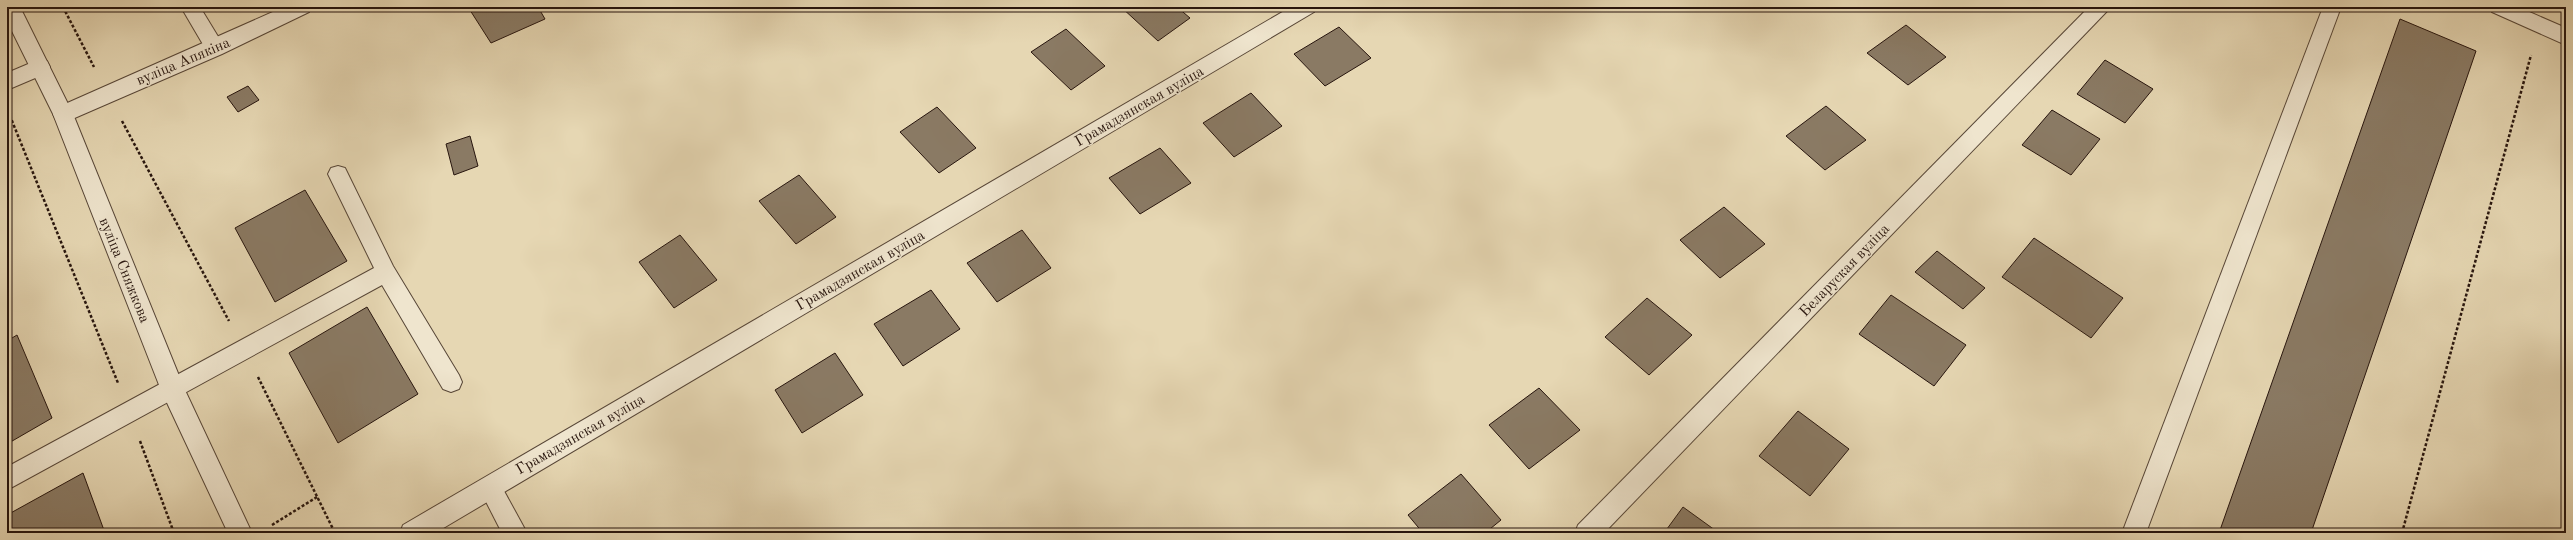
<svg xmlns="http://www.w3.org/2000/svg" width="2573" height="540" font-family="'Old Standard TT',serif">
  <style>
    .building { fill: #8a7a64; stroke: #27150e }
    .lines { fill: none; stroke-linecap: round; stroke-linejoin: round }
    .service-casing { stroke: #574637; stroke-width: 2 }
    .minor-casing { stroke: #574637; stroke-width: 2 }
    .tertiary-casing { stroke: #574637; stroke-width: 2 }
    .path { stroke: #27150e; stroke-width: 2.5; stroke-dasharray: 3 2; stroke-linecap: butt }
    .service { fill: #efe5ce; fill-rule: evenodd }
    .minor { fill: #efe5ce; fill-rule: evenodd }
    .tertiary { fill: #efe5ce; fill-rule: evenodd }
    .labels { text-anchor: middle; stroke-width: 3; stroke-linejoin: round; paint-order: stroke }
    .street-label { font-size: 15px; fill: #27150e; stroke: #efe5ce }
  </style>
  <rect width="100%" height="100%" fill="#e6d7b3"/>
  <filter id="stains"><feTurbulence type="fractalNoise" baseFrequency=".005" numOctaves="4"/><feColorMatrix values="0 0 0 0 .2 0 0 0 0 .09 0 0 0 0 .02 0 0 0 .5 -.17"/></filter>
  <radialGradient id="worn" r=".72"><stop offset=".6" stop-color="#630" stop-opacity="0"/><stop offset="1" stop-color="#630" stop-opacity=".3"/></radialGradient>
  <!-- building -->
  <g class="building">
    <polygon points="468,7 538,7 545,19 491,43"/>
    <polygon points="1121,7 1177,7 1190,18 1158,41"/>
    <polygon points="2400,19 2476,51 2311,533 2219,533"/>
    <polygon points="1906,25 1946,57 1908,85 1867,53"/>
    <polygon points="1339,27 1371,58 1325,86 1294,54"/>
    <polygon points="1066,29 1105,66 1071,90 1031,52"/>
    <polygon points="2105,60 2153,89 2125,123 2077,94"/>
    <polygon points="248,86 259,100 238,112 227,97"/>
    <polygon points="1251,93 1282,126 1234,157 1203,123"/>
    <polygon points="1826,106 1866,140 1825,170 1786,136"/>
    <polygon points="937,107 976,148 939,173 900,132"/>
    <polygon points="2052,110 2100,139 2071,175 2022,145"/>
    <polygon points="470,136 478,166 454,175 446,144"/>
    <polygon points="1160,148 1191,183 1140,214 1109,178"/>
    <polygon points="799,175 836,217 796,244 759,201"/>
    <polygon points="305,190 347,261 275,302 235,228"/>
    <polygon points="1724,207 1765,244 1720,278 1680,240"/>
    <polygon points="1022,230 1051,268 997,302 967,263"/>
    <polygon points="680,235 717,280 674,308 639,262"/>
    <polygon points="2034,238 2123,298 2091,338 2002,277"/>
    <polygon points="1937,251 1985,288 1963,309 1915,272"/>
    <polygon points="931,290 960,329 903,366 874,324"/>
    <polygon points="1891,295 1966,345 1934,386 1859,334"/>
    <polygon points="1647,298 1692,335 1649,375 1605,337"/>
    <polygon points="367,307 418,394 338,443 289,353"/>
    <polygon points="17,335 52,418 7,444 7,341"/>
    <polygon points="835,353 863,395 802,433 775,390"/>
    <polygon points="1539,388 1580,430 1529,469 1489,425"/>
    <polygon points="1798,411 1849,449 1810,496 1759,456"/>
    <polygon points="83,473 105,533 7,533 7,515"/>
    <polygon points="1461,474 1501,520 1485,533 1423,533 1408,515"/>
    <polygon points="1683,507 1719,533 1664,533"/>
  </g>
  <g class="lines">
    <!-- service casing -->
    <g class="service-casing">
      <g id="service">
        <polygon points="181,7 200,7 225,48 222,53 215,55 208,53"/>
        <polygon points="2323,7 2341,7 2146,533 2122,533"/>
        <polygon points="338,166 345,168 393,266 459,375 462,382 459,389 451,392 443,389 382,285 7,490 7,467 374,268 328,174 331,168"/>
        <polygon points="490,477 498,480 527,533 502,533 479,488 482,480"/>
      </g>
    </g>
    <!-- minor casing -->
    <g class="minor-casing">
      <g id="minor">
        <polygon points="284,7 312,7 309,12 222,54 70,120 63,122 56,120 53,114 56,108"/>
        <polygon points="1291,7 1317,7 1314,12 435,533 400,533 403,525"/>
        <polygon points="2089,7 2111,7 1604,533 1575,533 1578,525"/>
        <polygon points="2489,7 2518,7 2566,28 2566,45 2492,12"/>
        <polygon points="40,59 47,61 50,67 47,73 7,90 7,73"/>
      </g>
    </g>
    <!-- tertiary casing -->
    <g class="tertiary-casing">
      <polygon id="tertiary" points="7,7 20,7 73,114 184,388 252,533 228,533 161,390 53,114 7,21"/>
    </g>
    <!-- path -->
    <g class="path">
      <polyline points="63,7 94,67"/>
      <polyline points="8,111 118,383"/>
      <polyline points="122,121 229,321"/>
      <polyline points="258,377 335,533"/>
      <polyline points="140,441 174,533"/>
      <polyline points="272,525 317,497"/>
      <polyline points="2402,533 2531,55"/>
    </g>
    <!-- service -->
    <use href="#service" class="service"/>
    <!-- minor -->
    <use href="#minor" class="minor"/>
    <!-- tertiary -->
    <use href="#tertiary" class="tertiary"/>
  </g>
  <g class="labels">
    <!-- street labels -->
    <g class="street-label">
      <text transform="translate(183 61) rotate(-23)" y="5">вуліца Апякіна</text>
      <text transform="translate(1139 106) rotate(-30)" y="5">Грамадзянская вуліца</text>
      <text transform="translate(125 270) rotate(68)" y="5">вуліца Сняжкова</text>
      <text transform="translate(860 270) rotate(-30)" y="5">Грамадзянская вуліца</text>
      <text transform="translate(1844 270) rotate(-46)" y="5">Беларуская вуліца</text>
      <text transform="translate(580 434) rotate(-30)" y="5">Грамадзянская вуліца</text>
    </g>
  </g>
  <!-- margin -->
  <rect width="2573" height="540" fill="none" stroke="#e6d7b3" stroke-width="24"/>
  <rect x="8" y="8" width="2557" height="524" fill="none" stroke="#27150e" stroke-width="2"/>
  <rect x="12" y="12" width="2549" height="516" fill="none" stroke="#27150e"/>
  <rect width="100%" height="100%" filter="url(#stains)"/>
  <rect width="100%" height="100%" fill="url(#worn)"/>
</svg>
